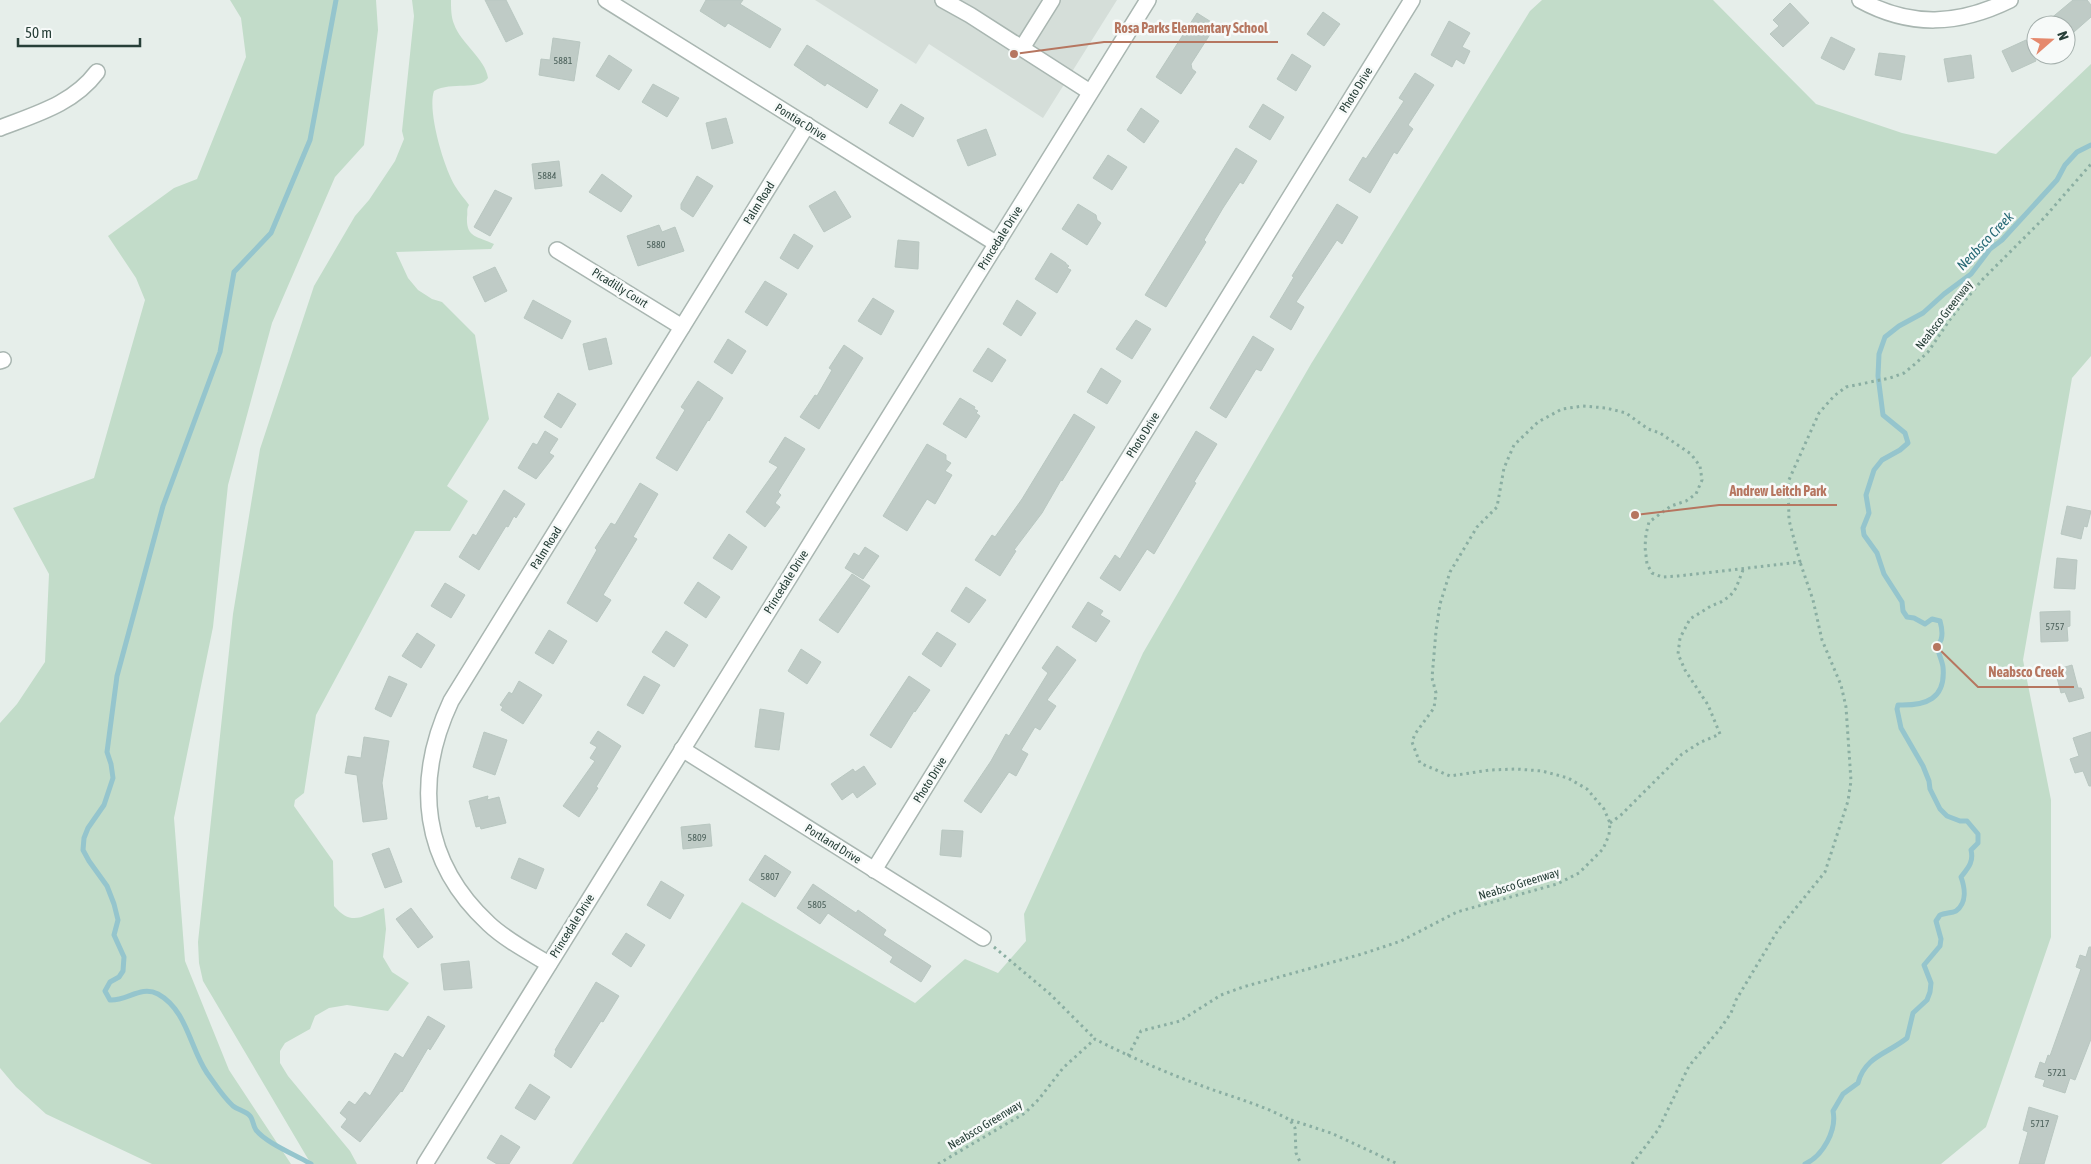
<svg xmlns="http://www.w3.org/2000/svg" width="2091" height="1164" font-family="'Asap Condensed',sans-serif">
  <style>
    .built { fill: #d5ded9 }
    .green { fill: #c2dcc9 }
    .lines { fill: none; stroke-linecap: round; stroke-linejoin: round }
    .stream { stroke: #95c5cd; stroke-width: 5 }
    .building { fill: #bfcbc6; stroke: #b9c7c1 }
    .minor-casing { stroke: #a9b6b1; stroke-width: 18 }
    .path { stroke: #8aaea2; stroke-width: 3; stroke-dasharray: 2.5 4; stroke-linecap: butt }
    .minor { stroke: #fff; stroke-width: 15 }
    .labels { text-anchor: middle; stroke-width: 5; stroke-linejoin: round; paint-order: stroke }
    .number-label { font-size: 10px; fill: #4d625c }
    .street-label { font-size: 12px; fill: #273f38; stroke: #f7faf9 }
    .water-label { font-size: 14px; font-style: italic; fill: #266975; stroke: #f7faf9 }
    .leader { fill: none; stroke: #b67660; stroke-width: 2 }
    .callout-dot { fill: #b67660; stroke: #f7faf9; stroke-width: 2 }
    .callout-label { font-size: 14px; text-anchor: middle; font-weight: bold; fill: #b67660; stroke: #f7faf9; stroke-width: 5; stroke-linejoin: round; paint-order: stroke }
  </style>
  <rect width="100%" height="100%" fill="#e6eeea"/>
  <!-- built -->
  <polygon class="built" points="815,0 1117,0 1043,118 929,44 916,64"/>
  <!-- green -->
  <g class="green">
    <polygon points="230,0 376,0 378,30 364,145 335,177 272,323 228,485 213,627 174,818 185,961 229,1070 291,1164 152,1164 46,1114 16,1087 0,1068 0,723 17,704 45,662 49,574 13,508 94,478 145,300 136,278 108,236 174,188 197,179 246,57 241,18"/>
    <path d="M412 0H451C451 7 451 17 454 24 461 44 485 58 488 78 478 91 452 81 434 91 427 111 444 168 455 186 459 193 465 199 469 205 466 210 468 212 467 217 466 238 477 236 494 244L491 249 396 252 408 278 418 290 432 299 442 302 475 335 489 419 447 486 468 501 450 531H415L316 715 304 793 295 800 294 806 333 861 334 906C352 927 362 916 384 908L386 929 383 957 392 972 409 983 388 1011 347 1005 329 1008 315 1016 310 1029 285 1043 280 1051V1063L288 1076 350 1151 357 1164H311L203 981 199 963 198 942 233 614 260 449 314 286 355 216 369 200 395 161 404 139 402 131 414 16Z"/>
    <polygon points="1542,0 1713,0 1816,104 1902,133 1996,154 2091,64 2091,356 2072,378 2023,660 2051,800 2051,937 1986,1127 1941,1164 572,1164 742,902 915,1003 965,959 998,973 1026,941 1024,914 1143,653 1311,364 1530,11"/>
  </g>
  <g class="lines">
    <!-- stream -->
    <g class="stream">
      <path d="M311 1164C296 1155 266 1143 256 1130 253 1126 253 1119 250 1116 246 1111 238 1110 233 1106 223 1097 215 1084 207 1073 190 1048 187 1010 158 994 141 985 127 1001 110 1000L105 991 110 982 119 977 123 971 124 957 114 935 118 920 114 904 107 886 89 861 83 850 84 838 88 828 104 805 113 778 111 764 107 752 117 676 163 506 220 352 234 272 271 233 310 140 336 0"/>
      <path d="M1805 1164C1823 1156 1837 1130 1833 1111L1843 1094 1858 1083C1865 1056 1889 1053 1907 1038L1913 1013 1927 1000 1930 992 1931 983 1924 965 1940 946 1941 939 1936 921 1940 915C1945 913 1952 913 1956 911 1967 903 1965 888 1961 877 1968 868 1974 862 1971 850L1978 843V834L1967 821H1960L1947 816 1940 809 1930 789 1929 781 1923 766 1901 728 1897 709 1898 705C1926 706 1946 699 1943 667 1942 660 1938 653 1938 648 1938 647 1940 641 1941 640 1943 634 1942 628 1940 621L1932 619 1925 624 1914 618 1907 617 1903 611 1902 602 1884 574 1877 553 1864 535 1863 528 1869 513 1866 495 1874 470 1882 460 1900 450 1908 443 1905 433 1883 415 1878 376 1879 354 1885 337 1899 326 1923 313 1944 294 1971 274 1990 249 2002 240 2057 180 2065 165 2077 152 2091 145"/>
    </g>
  </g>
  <!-- building -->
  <g class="building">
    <polygon points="485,0 506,0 523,34 506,42"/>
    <polygon points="706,0 743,0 740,4 781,29 770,48 728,23 725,27 700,11"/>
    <polygon points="2073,0 2087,0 2091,5 2091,17 2066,39 2066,25 2043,25"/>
    <polygon points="1790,3 1809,23 1783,47 1770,34 1779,26 1773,20"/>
    <polygon points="1323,12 1340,24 1324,46 1307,34"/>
    <polygon points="1197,13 1216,25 1191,64 1192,69 1196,72 1181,94 1156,77"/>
    <polygon points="1449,21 1470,33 1462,47 1470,51 1464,64 1456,59 1452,67 1431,55"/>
    <polygon points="1831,37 1855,49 1844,70 1821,58"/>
    <polygon points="553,38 580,42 574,81 539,75 541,59 550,60"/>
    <polygon points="2026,40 2036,61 2012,72 2002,51"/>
    <polygon points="807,45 878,90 867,108 827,83 825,86 794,65"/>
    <polygon points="1879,53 1905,56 1901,80 1875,75"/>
    <polygon points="1292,54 1311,66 1296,91 1277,79"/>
    <polygon points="609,55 632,70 619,90 596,76"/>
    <polygon points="1971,55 1974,78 1948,82 1944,59"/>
    <polygon points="1415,73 1434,85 1408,125 1413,129 1397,154 1394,152 1370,193 1349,180 1363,157 1366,159 1404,101 1399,98"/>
    <polygon points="653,84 679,98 667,117 642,102"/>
    <polygon points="901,104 924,118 913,137 889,123"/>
    <polygon points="1263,104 1284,117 1270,140 1249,127"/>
    <polygon points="1141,108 1159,121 1144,143 1127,130"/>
    <polygon points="726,118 733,143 712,149 706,123"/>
    <polygon points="986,129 996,155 968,166 957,140"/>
    <polygon points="1236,148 1257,161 1243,184 1240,182 1223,208 1204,240 1206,242 1166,307 1145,295"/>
    <polygon points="1108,155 1127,167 1112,190 1093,178"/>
    <polygon points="559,161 562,186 535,189 532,164"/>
    <polygon points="602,174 632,196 621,212 589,192"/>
    <polygon points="697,176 713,186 693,217 681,209 681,204"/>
    <polygon points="495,190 512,198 490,236 474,227"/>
    <polygon points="835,191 851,217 824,232 809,206"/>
    <polygon points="1078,204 1096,215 1097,220 1101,223 1087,245 1062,229"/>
    <polygon points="1337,204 1358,217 1342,244 1337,240 1296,302 1304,307 1291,330 1270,317 1294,277 1292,276"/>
    <polygon points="659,225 662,232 675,227 684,251 638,266 627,236"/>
    <polygon points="794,234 813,246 798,269 780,258"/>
    <polygon points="898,240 919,242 918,269 895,267"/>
    <polygon points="1051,253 1066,263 1066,264 1069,266 1067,268 1071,270 1057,293 1035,279"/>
    <polygon points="495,267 507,291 485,302 473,277"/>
    <polygon points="765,281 787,294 767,326 745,312"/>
    <polygon points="873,298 894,311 881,335 858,321"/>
    <polygon points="533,300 571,321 562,339 524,318"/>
    <polygon points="1017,300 1036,313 1021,336 1003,324"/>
    <polygon points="1136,320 1151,329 1132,359 1116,349"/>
    <polygon points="1253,336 1274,349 1261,371 1256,369 1226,418 1210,408"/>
    <polygon points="606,338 612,364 589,370 583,344"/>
    <polygon points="728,339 746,351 732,374 714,362"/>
    <polygon points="844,345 863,358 819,429 800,417 815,395 817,396 832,370 829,368"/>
    <polygon points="988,348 1006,360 992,382 973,371"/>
    <polygon points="1101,368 1121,381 1107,404 1087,392"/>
    <polygon points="698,381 723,398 709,421 708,420 677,471 656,458 685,410 681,407"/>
    <polygon points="558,393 576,404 561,428 544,417"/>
    <polygon points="960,398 975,407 974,409 978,411 976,413 980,416 966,438 943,424"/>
    <polygon points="1074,414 1095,427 1062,481 1061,480 1042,513 1014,550 1016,551 1000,576 975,560 992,535 995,537 1022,499"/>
    <polygon points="545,431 558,439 549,453 554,456 536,479 518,468 533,443 537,445"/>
    <polygon points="1196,431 1217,444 1194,482 1196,483 1154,554 1147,549 1120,591 1100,578 1115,555 1120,559"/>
    <polygon points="785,437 805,449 778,492 781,495 775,503 780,507 765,527 746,512 778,467 769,462"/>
    <polygon points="927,444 946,455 946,460 951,463 945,471 952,475 935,504 927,499 907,531 883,516"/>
    <polygon points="640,483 658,494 633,537 637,539 603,595 611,600 597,622 567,603 597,550 595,548 611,523 615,525"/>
    <polygon points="504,490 525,504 516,518 514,516 508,527 506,526 479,570 459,557 473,534 476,536"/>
    <polygon points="2067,506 2091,511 2087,527 2084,526 2081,539 2061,534"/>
    <polygon points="729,534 747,547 732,570 713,558"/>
    <polygon points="865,547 879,556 863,579 845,568 854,553 859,556"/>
    <polygon points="2057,558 2077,560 2075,589 2054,588"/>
    <polygon points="852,574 870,586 838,633 819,620"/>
    <polygon points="698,582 720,597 706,618 684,603"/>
    <polygon points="445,583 465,595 451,618 431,606"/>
    <polygon points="966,587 986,600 969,623 951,611"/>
    <polygon points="1088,602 1103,611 1100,615 1110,621 1096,642 1072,627"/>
    <polygon points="2070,611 2070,626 2067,627 2068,641 2041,642 2040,612"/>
    <polygon points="549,630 567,641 553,664 535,653"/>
    <polygon points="666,631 688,645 674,667 652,652"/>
    <polygon points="937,632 956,644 941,667 922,654"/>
    <polygon points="417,633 435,645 421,668 402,656"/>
    <polygon points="1057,646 1076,660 1047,700 1056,706 1040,730 1035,727 1021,750 1028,754 1016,776 1009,772 981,813 964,801 991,761 1006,734 1009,736 1048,673 1042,668"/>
    <polygon points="801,649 821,662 807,684 788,671"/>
    <polygon points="2072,665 2078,688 2081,688 2084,698 2069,702 2065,692 2061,693 2055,670"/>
    <polygon points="389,676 407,684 391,717 375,709"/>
    <polygon points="644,676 660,685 643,714 627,705"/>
    <polygon points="909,676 930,690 915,712 914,711 891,748 870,735"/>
    <polygon points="519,681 542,695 523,724 501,710 503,707 500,705 509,692 512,694"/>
    <polygon points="760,709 784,713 779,750 755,747"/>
    <polygon points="598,731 621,746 596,787 598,788 579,817 563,806 595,761 590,758 597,747 590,743"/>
    <polygon points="484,732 507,740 495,775 473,767"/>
    <polygon points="2091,732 2091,786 2089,786 2083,771 2075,773 2070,759 2079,756 2073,738"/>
    <polygon points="364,737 389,741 382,783 387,819 363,822 357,775 345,773 348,756 361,758"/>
    <polygon points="864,766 876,784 857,798 853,792 842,800 831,784 853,769 855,772"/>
    <polygon points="488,796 487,800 499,797 506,823 481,829 480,826 476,827 469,801"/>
    <polygon points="710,824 712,846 683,849 681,827"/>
    <polygon points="942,830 963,831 961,857 940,855"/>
    <polygon points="389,848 402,882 385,888 372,854"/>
    <polygon points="765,855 791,872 775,897 749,880"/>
    <polygon points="519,858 544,869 536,889 511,878"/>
    <polygon points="661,881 684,895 670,919 647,905"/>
    <polygon points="813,884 856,913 858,910 886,930 883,935 931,966 921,982 890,962 893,957 828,913 820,924 797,908"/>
    <polygon points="411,908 433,937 418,948 396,919"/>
    <polygon points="626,933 645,945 631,967 612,954"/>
    <polygon points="2089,947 2091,947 2091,1039 2075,1080 2070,1078 2065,1093 2043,1086 2045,1080 2035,1077 2040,1062 2045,1064 2048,1055 2050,1056 2081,969 2076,967 2080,955 2086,957"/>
    <polygon points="469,961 472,988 444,990 441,964"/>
    <polygon points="596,982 619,996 603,1022 601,1021 571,1068 554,1056 556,1051 555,1050"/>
    <polygon points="428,1016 445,1026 430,1050 428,1048 402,1092 401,1091 360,1142 341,1127 347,1119 340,1113 349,1101 355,1105 365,1092 370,1096 395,1053 403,1058"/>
    <polygon points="530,1084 550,1097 535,1120 515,1108"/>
    <polygon points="2029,1107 2058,1116 2044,1164 2019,1164 2028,1132 2023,1130"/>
    <polygon points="501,1135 520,1147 509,1164 497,1164 487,1158"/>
  </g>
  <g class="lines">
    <!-- minor casing -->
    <g class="minor-casing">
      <g id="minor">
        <polyline points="606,0 997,244"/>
        <polyline points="943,0 970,15 1090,92"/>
        <path d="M1860 0C1911 28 1959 25 2010 0"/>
        <polyline points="1022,48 1052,0"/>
        <path d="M0 128C36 114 73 104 97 72"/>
        <polyline points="557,250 682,327"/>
        <polyline points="0,361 3,360"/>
        <polyline points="682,749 983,938"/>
        <polyline points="874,870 1412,0"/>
        <path d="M549 964C529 952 506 940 489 924 422 862 413 782 451 701L807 125"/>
        <polyline points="425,1164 1148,0"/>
      </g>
    </g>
    <!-- path -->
    <g class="path">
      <polyline points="1610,823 1621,815 1682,754 1701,742 1720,734 1708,705 1685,670 1678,654 1680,638 1690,619 1711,606 1721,602 1730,596 1736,588 1743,570"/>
      <polyline points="994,947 1050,994 1095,1039"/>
      <polyline points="1128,1056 1141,1031 1180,1021 1221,995 1243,987 1362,954 1401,941 1457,912 1557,884 1579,873 1603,849 1609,835 1610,823 1604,809 1587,789 1568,778 1542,771 1516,769 1490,770 1450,776 1420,763 1412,742 1415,734 1434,708 1436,693 1432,678 1436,631 1440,604 1450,572 1477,527 1497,507 1504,468 1514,445 1538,422 1562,409 1583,406 1606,408 1626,413 1648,429 1660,433 1691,454 1700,466 1702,480 1696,494 1686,501 1671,506 1649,522 1646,534 1645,547 1647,564 1652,573 1662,577 1678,576 1800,562 1789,520 1788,482 1819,413 1834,396 1846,387 1890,378 1904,373 1915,364 1928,352 1951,318 1982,280 2044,218 2091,164"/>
      <polyline points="1291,1120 1331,1133 1398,1164"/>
      <path d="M938 1164 1025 1113 1039 1099 1063 1068 1095 1039C1128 1056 1162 1071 1197 1084 1228 1096 1261 1104 1290 1120L1295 1128 1296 1153 1301 1164"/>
      <polyline points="1632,1164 1658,1130 1689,1066 1720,1029 1731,1013 1736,1000 1778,930 1825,872 1848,801 1851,781 1846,707 1841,685 1822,640 1813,600 1800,562"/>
    </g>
    <!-- minor -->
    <use href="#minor" class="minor"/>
  </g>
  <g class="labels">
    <!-- number labels -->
    <g class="number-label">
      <text x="563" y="64">5881</text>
      <text x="547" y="179">5884</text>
      <text x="656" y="248">5880</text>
      <text x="2055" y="630">5757</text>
      <text x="697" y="841">5809</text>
      <text x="770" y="880">5807</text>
      <text x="817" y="908">5805</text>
      <text x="2057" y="1076">5721</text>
      <text x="2040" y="1127">5717</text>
    </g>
    <!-- street labels -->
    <g class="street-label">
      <text transform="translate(1356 90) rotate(-58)" y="4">Photo Drive</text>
      <text transform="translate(801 122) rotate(32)" y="4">Pontiac Drive</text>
      <text transform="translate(759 203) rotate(-58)" y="4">Palm Road</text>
      <text transform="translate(1000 238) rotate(-58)" y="4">Princedale Drive</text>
      <text transform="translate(620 288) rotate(32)" y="4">Picadilly Court</text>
      <text transform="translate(1944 315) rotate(-52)" y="4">Neabsco Greenway</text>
      <text transform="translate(1143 435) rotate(-58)" y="4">Photo Drive</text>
      <text transform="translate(546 548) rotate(-58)" y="4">Palm Road</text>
      <text transform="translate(786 582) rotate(-58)" y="4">Princedale Drive</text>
      <text transform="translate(930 780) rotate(-58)" y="4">Photo Drive</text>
      <text transform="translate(833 844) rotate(32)" y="4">Portland Drive</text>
      <text transform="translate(1519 884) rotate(-17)" y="4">Neabsco Greenway</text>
      <text transform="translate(572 926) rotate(-58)" y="4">Princedale Drive</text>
      <text transform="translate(985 1125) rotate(-31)" y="4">Neabsco Greenway</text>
    </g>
    <!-- water labels -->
    <g class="water-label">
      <text transform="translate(1985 241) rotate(-46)" y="5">Neabsco Creek</text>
    </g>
  </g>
  <!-- callouts -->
  <path class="leader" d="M1014 54L1104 42H1278M1635 515L1719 505H1837M1937 647L1978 687H2074"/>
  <g class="callout-dot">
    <circle cx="1014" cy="54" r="5"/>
    <circle cx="1635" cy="515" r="5"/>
    <circle cx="1937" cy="647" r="5"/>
  </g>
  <g class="callout-label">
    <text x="1191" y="33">Rosa Parks Elementary School</text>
    <text x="1778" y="496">Andrew Leitch Park</text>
    <text x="2026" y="677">Neabsco Creek</text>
  </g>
  <!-- north arrow -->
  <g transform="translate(2051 40) rotate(70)"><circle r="24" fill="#f7faf9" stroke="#a4afac"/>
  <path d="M0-4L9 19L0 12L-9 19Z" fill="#e5896d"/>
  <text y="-8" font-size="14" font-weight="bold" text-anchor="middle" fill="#273f38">N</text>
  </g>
  <!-- scale -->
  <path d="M18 38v8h122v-8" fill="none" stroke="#273f38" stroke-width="2.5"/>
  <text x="25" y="38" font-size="15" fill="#273f38" stroke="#f7faf9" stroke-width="4" paint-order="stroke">50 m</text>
</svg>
